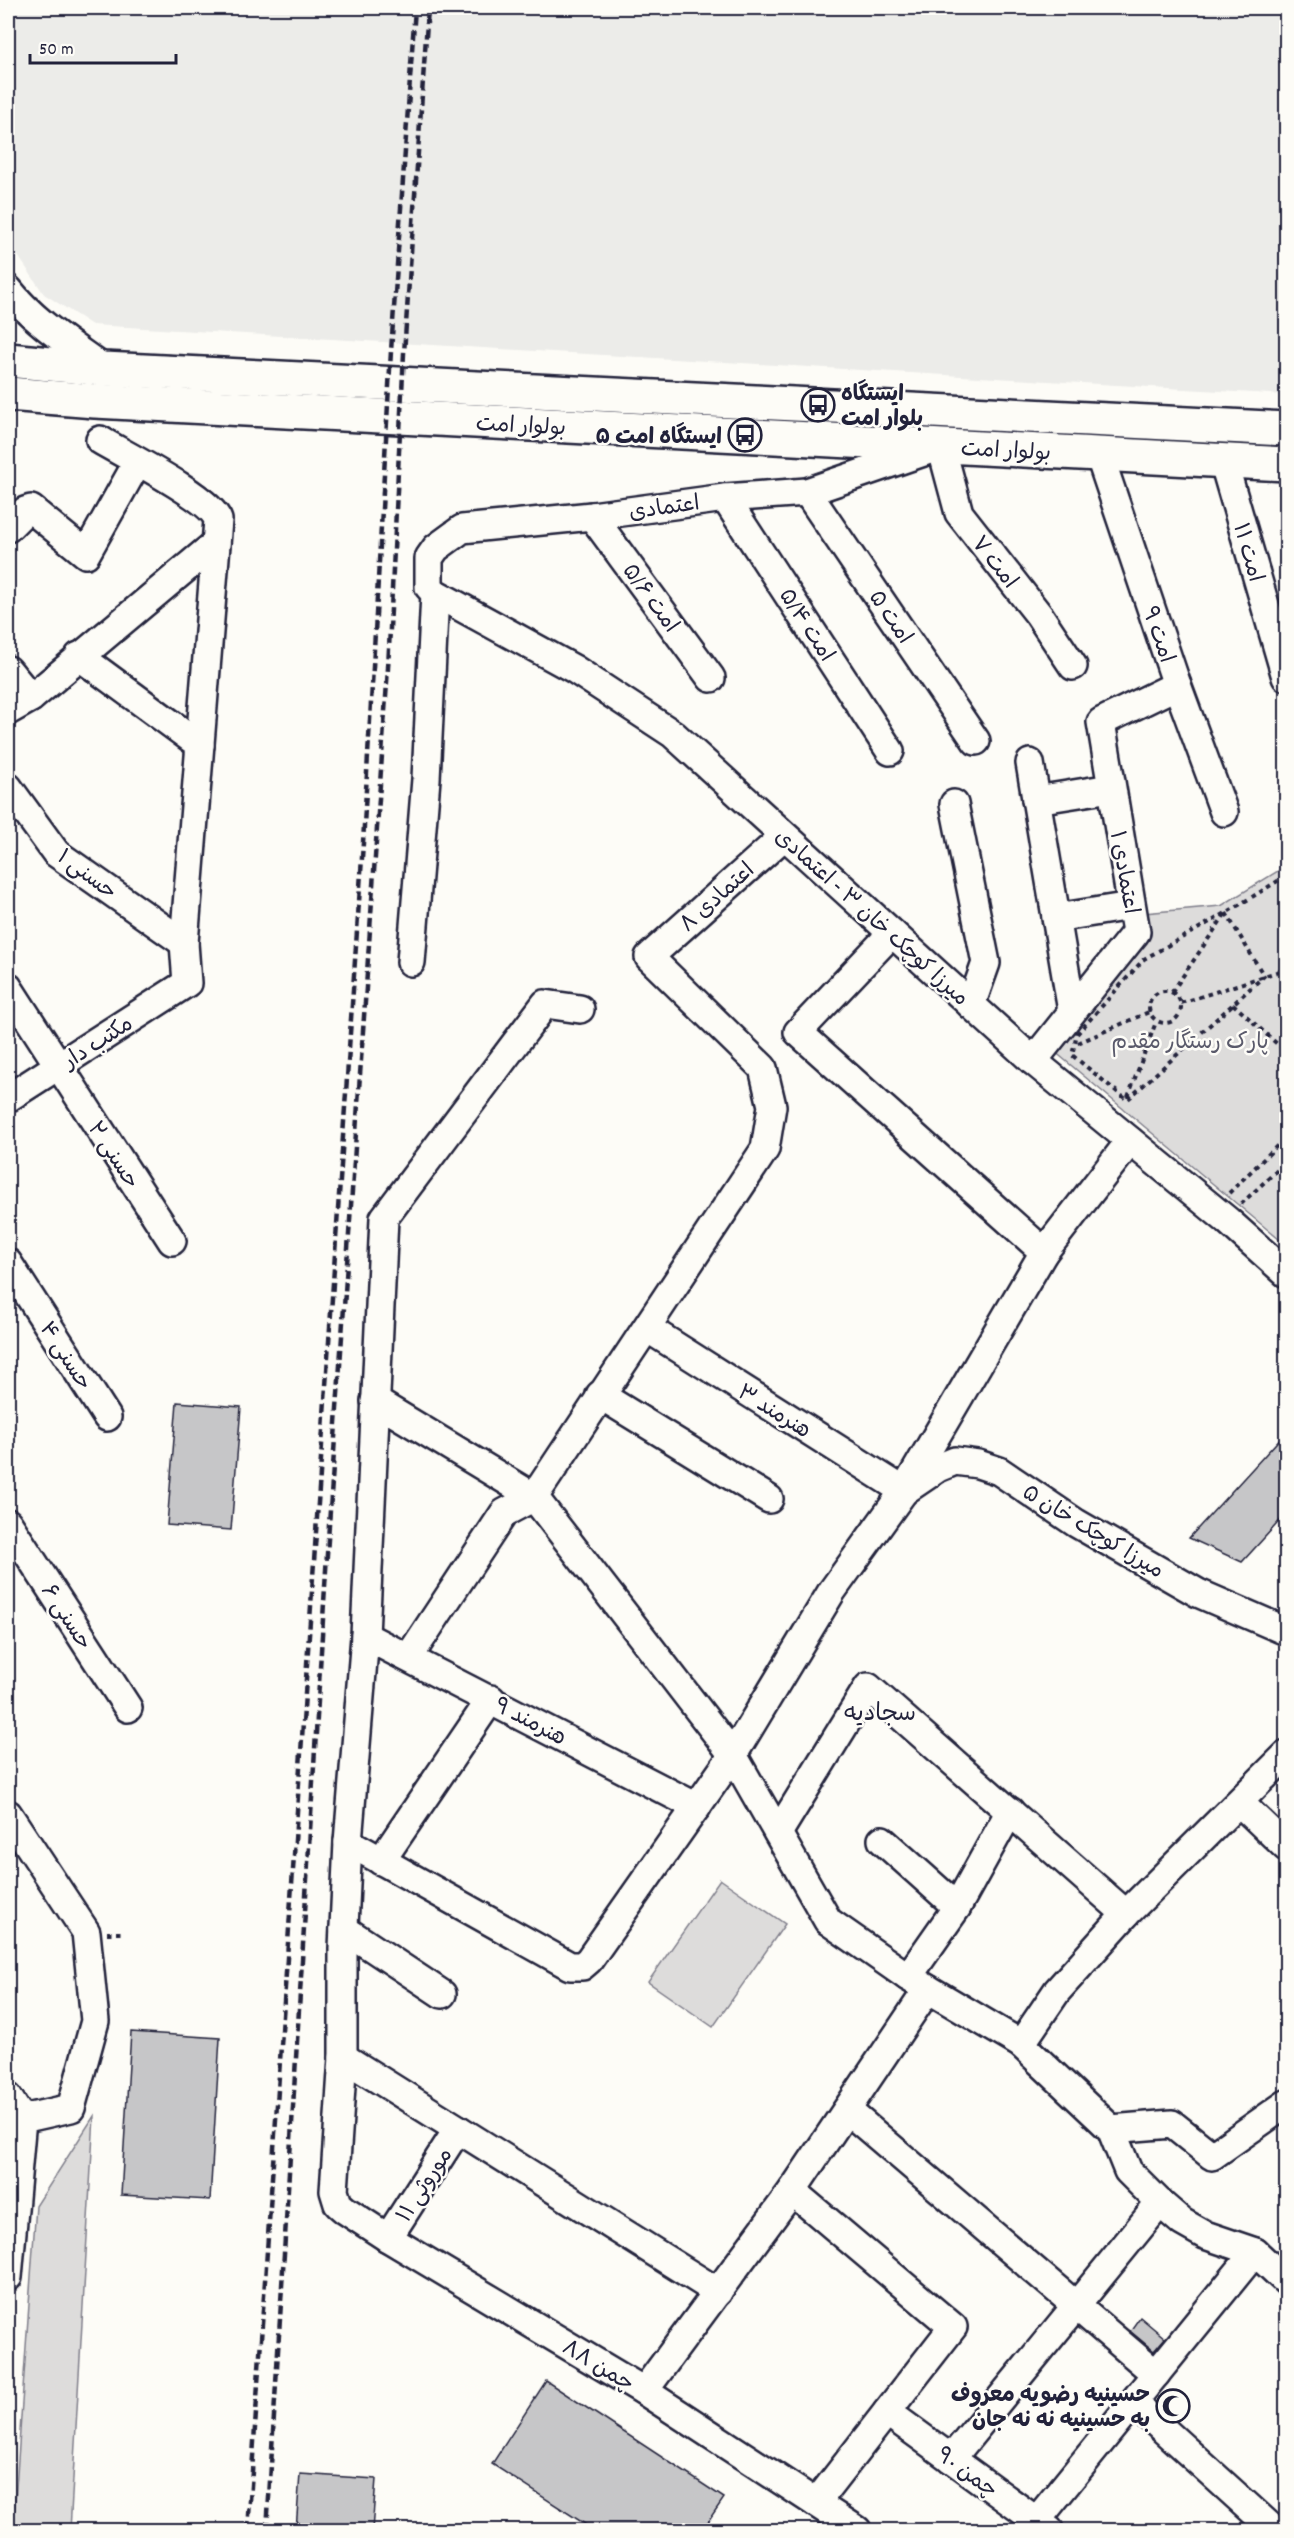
<svg xmlns="http://www.w3.org/2000/svg" width="1294" height="2538" font-family="Dekko,'Playpen Sans Arabic',sans-serif">
  <style>
    .built { fill: #ecece9 }
    .green { fill: #dddcdb; stroke: #807f8b; stroke-width: 1.5 }
    .building { fill: #c6c6c8; stroke: #22223b; stroke-width: 1.5 }
    .lines { fill: none; stroke-linecap: round; stroke-linejoin: round }
    .minor-casing { stroke: #22223b; stroke-width: 32 }
    .major-casing { stroke: #22223b; stroke-width: 38 }
    .path { stroke: #22223b; stroke-width: 4; stroke-dasharray: 4.5 4.5; stroke-linecap: butt }
    .minor { stroke: #fdfcf7; stroke-width: 27 }
    .major { stroke: #fdfcf7; stroke-width: 33 }
    .rail { stroke: #22223b; stroke-width: 4.5; stroke-dasharray: 9 4.5; stroke-linecap: butt }
    .labels { text-anchor: middle; stroke-width: 5; stroke-linejoin: round; paint-order: stroke }
    .poi-label { font-size: 22px; font-weight: bold; fill: #22223b; stroke: #fdfcf7; text-anchor: end }
    .street-label { font-size: 22px; fill: #22223b; stroke: #fdfcf7 }
    .park-label { font-size: 22px; fill: #5a5a6b; stroke: #fdfcf7 }
    .neighbourhood-label { font-size: 24px; fill: #22223b; stroke: #fdfcf7 }
  </style>
  <rect width="100%" height="100%" fill="#fdfcf7"/>
  <filter id="ink" filterUnits="userSpaceOnUse"><feTurbulence type="fractalNoise" baseFrequency=".0167" numOctaves="2"/><feDisplacementMap in="SourceGraphic" scale="12" xChannelSelector="R" yChannelSelector="G"/><feConvolveMatrix kernelMatrix="1 2 1 2 8 2 1 2 1" color-interpolation-filters="sRGB"/></filter>
  <g filter="url(#ink)">
    <!-- built -->
    <polygon class="built" points="8,8 1286,8 1286,395 92,325 44,294 8,241"/>
    <!-- green -->
    <g class="green">
      <polygon points="1286,866 1286,1245 1054,1051 1147,943 1144,913 1221,906"/>
      <polygon points="720,1879 785,1924 713,2027 648,1982"/>
      <polygon points="94,2116 70,2530 13,2530 36,2206"/>
    </g>
    <!-- building -->
    <g class="building">
      <polygon points="177,1402 241,1407 231,1530 167,1525"/>
      <polygon points="1287,1431 1287,1513 1242,1562 1189,1538"/>
      <polygon points="131,2032 220,2038 210,2200 121,2195"/>
      <polygon points="1140,2317 1165,2338 1154,2351 1130,2331"/>
      <polygon points="546,2381 724,2498 702,2530 594,2530 492,2464"/>
      <polygon points="300,2474 376,2479 372,2530 296,2530"/>
    </g>
    <g class="lines">
      <!-- minor casing -->
      <g class="minor-casing">
        <g id="minor">
          <path d="M8 289C34 322 70 344 104 369"/>
          <polyline points="1099,454 1177,685 1224,812"/>
          <polyline points="1223,460 1286,677"/>
          <polyline points="807,492 976,741"/>
          <polyline points="725,498 890,751"/>
          <polyline points="592,516 711,678"/>
          <polyline points="8,528 25,511 31,509 86,554 137,463"/>
          <polyline points="79,656 200,745"/>
          <polyline points="1073,666 1039,615 959,513 941,446 807,492 725,498 592,516 462,529 436,548 429,558 429,587 435,593 574,669 673,734 1033,1061 1228,1221 1286,1273"/>
          <polyline points="8,670 31,698"/>
          <polyline points="8,711 31,698 216,543"/>
          <polyline points="1030,763 1072,1011"/>
          <polyline points="8,787 56,853 184,943"/>
          <polyline points="1036,800 1111,788"/>
          <polyline points="954,804 986,963 971,1005"/>
          <polyline points="784,836 649,957 763,1068 772,1106 765,1149 534,1497 733,1755 828,1921 908,1977 1021,2044 1111,2129 1128,2171 1160,2203 1182,2222 1205,2235 1255,2252 1286,2281"/>
          <polyline points="1056,918 1131,906"/>
          <polyline points="892,933 798,1032 1044,1252"/>
          <polyline points="411,962 426,779 435,593"/>
          <polyline points="8,987 172,1241"/>
          <polyline points="580,1009 545,1004 384,1218 365,1636 348,1842 343,1948 343,2057 334,2191 338,2204 345,2210 388,2238 644,2391 857,2530"/>
          <polyline points="1033,1061 1136,932 1101,722 1177,685"/>
          <path d="M8 1098 187 983 184 943 218 520C211 498 123 454 100 440"/>
          <polyline points="8,1263 107,1417"/>
          <polyline points="647,1328 904,1491 938,1468 955,1461 978,1464 999,1471 1076,1523 1198,1593 1286,1631"/>
          <polyline points="600,1395 769,1499"/>
          <polyline points="375,1401 534,1497"/>
          <polyline points="8,1523 128,1708"/>
          <polyline points="365,1636 697,1807"/>
          <polyline points="409,1657 504,1513 534,1497"/>
          <polyline points="1240,1803 1286,1847"/>
          <polyline points="8,1814 86,1932 95,2021 71,2108 22,2119"/>
          <polyline points="778,1833 868,1687 1126,1914"/>
          <polyline points="882,1840 957,1907"/>
          <polyline points="348,1842 570,1966 582,1966 589,1960 733,1755 832,1591 904,1491 1044,1252 1130,1141"/>
          <polyline points="381,1861 491,1699"/>
          <polyline points="344,1929 442,1994"/>
          <polyline points="908,1977 957,1907 1010,1811"/>
          <polyline points="1021,2044 1057,1991 1126,1914 1286,1755"/>
          <polyline points="343,2057 718,2292"/>
          <polyline points="8,2097 22,2119"/>
          <polyline points="847,2110 1156,2374"/>
          <polyline points="1111,2129 1172,2124 1212,2156 1286,2104"/>
          <polyline points="792,2191 953,2327 816,2503"/>
          <polyline points="388,2238 458,2129"/>
          <polyline points="8,2277 22,2119"/>
          <polyline points="644,2391 792,2191 928,1989"/>
          <polyline points="1133,2402 1274,2530"/>
          <polyline points="887,2412 1049,2530"/>
          <polyline points="951,2459 1160,2203"/>
          <polyline points="1029,2530 1255,2252"/>
        </g>
      </g>
      <!-- major casing -->
      <g class="major-casing">
        <g id="major">
          <polyline points="8,360 104,369 1286,429"/>
          <polyline points="8,394 95,401 1286,464"/>
        </g>
      </g>
      <!-- path -->
      <g class="path">
        <polygon points="1226,913 1264,976 1127,1100 1072,1055 1077,1034 1144,959"/>
        <circle cx="1165" cy="1007" r="16"/>
        <polyline points="1172,992 1226,913 1286,876"/>
        <polyline points="1181,1003 1286,969"/>
        <polyline points="1233,1004 1286,1052"/>
        <polyline points="1078,1043 1149,1012"/>
        <polyline points="1128,1097 1156,1022"/>
        <polyline points="1229,1193 1286,1137"/>
        <polyline points="1241,1204 1286,1162"/>
        <polyline points="107,1933 123,1933"/>
      </g>
      <!-- minor -->
      <use href="#minor" class="minor"/>
      <!-- major -->
      <use href="#major" class="major"/>
      <!-- rail -->
      <g class="rail">
        <polyline points="248,2530 363,843 391,351 415,8"/>
        <polyline points="267,2530 327,1554 388,668 404,353 428,8"/>
      </g>
    </g>
  </g>
  <!-- icons -->
  <defs>
    <g id="bus-ring" transform="scale(1.725)"><circle r="9.5" fill="#fdfcf7" stroke="#22223b" stroke-width="1.5"/><path d="M-5-6H5V4H4V6H2V4H-2V6H-4V4H-5ZM-3.5-4V0h7V-4ZM-3.5 1.2v1.5H-2V1.2ZM2 1.2v1.5H3.5V1.2Z" fill="#22223b"/></g>
    <g id="mosque-ring" transform="scale(1.725)"><circle r="9.5" fill="#fdfcf7" stroke="#22223b" stroke-width="1.5"/><path d="M3.5-4.9A6 6 0 1 0 3.5 4.9A5 5 0 1 1 3.5-4.9Z" fill="#22223b"/></g>
  </defs>
  <g fill-rule="evenodd">
    <use href="#bus-ring" x="818" y="405"/>
    <use href="#bus-ring" x="745" y="435"/>
    <use href="#mosque-ring" x="1173" y="2406"/>
  </g>
  <g class="labels">
    <!-- poi labels -->
    <g class="poi-label">
      <text x="841" y="400" text-anchor="start">ایستگاه<tspan x="841" dy="25">بلوار امت</tspan></text>
      <text x="722" y="443">ایستگاه امت ۵</text>
      <text x="1150" y="2401">حسینیه رضویه معروف<tspan x="1150" dy="25">به حسینیه نه نه جان</tspan></text>
    </g>
    <!-- street labels -->
    <g class="street-label">
      <text transform="translate(521 424) rotate(3)" y="8">بولوار امت</text>
      <text transform="translate(1006 449) rotate(3)" y="8">بولوار امت</text>
      <text transform="translate(664 506) rotate(-8)" y="8">اعتمادی</text>
      <text transform="translate(1250 552) rotate(74)" y="8">امت ۱۱</text>
      <text transform="translate(996 561) rotate(52)" y="8">امت ۷</text>
      <text transform="translate(652 597) rotate(54)" y="8">امت ۵/۶</text>
      <text transform="translate(892 616) rotate(56)" y="8">امت ۵</text>
      <text transform="translate(808 624) rotate(57)" y="8">امت ۵/۴</text>
      <text transform="translate(1160 634) rotate(71)" y="8">امت ۹</text>
      <text transform="translate(1126 872) rotate(80)" y="8">اعتمادی ۱</text>
      <text transform="translate(88 873) rotate(37)" y="8">حسنی ۱</text>
      <text transform="translate(716 896) rotate(-42)" y="8">اعتمادی ۸</text>
      <text transform="translate(873 916) rotate(42)" y="8">میرزا کوچک خان ۳ - اعتمادی</text>
      <text transform="translate(97 1041) rotate(-33)" y="8">مکتب دار</text>
      <text transform="translate(115 1154) rotate(57)" y="8">حسنی ۲</text>
      <text transform="translate(67 1355) rotate(57)" y="8">حسنی ۴</text>
      <text transform="translate(775 1410) rotate(32)" y="8">هنرمند ۳</text>
      <text transform="translate(1094 1530) rotate(31)" y="8">میرزا کوچک خان ۵</text>
      <text transform="translate(68 1616) rotate(57)" y="8">حسنی ۶</text>
      <text transform="translate(531 1720) rotate(28)" y="8">هنرمند ۹</text>
      <text transform="translate(423 2184) rotate(-57)" y="8">موروثی ۱۱</text>
      <text transform="translate(599 2364) rotate(31)" y="8">چمن ۸۸</text>
      <text transform="translate(968 2471) rotate(36)" y="8">چمن ۹۰</text>
    </g>
    <!-- park labels -->
    <g class="park-label">
      <text x="1190" y="1048">پارک رستگار مقدم</text>
    </g>
    <!-- neighbourhood labels -->
    <g class="neighbourhood-label">
      <text x="880" y="1720">سجادیه</text>
    </g>
  </g>
  <!-- margin -->
  <rect width="1294" height="2538" fill="none" stroke="#fdfcf7" stroke-width="30"/>
  <rect x="15" y="15" width="1264" height="2508" fill="none" stroke="#22223b" stroke-width="2" filter="url(#ink)"/>
  <!-- scale -->
  <path d="M30 54v9h146v-9" fill="none" stroke="#22223b" stroke-width="3"/>
  <text x="39" y="54" font-size="18" fill="#22223b" stroke="#fdfcf7" stroke-width="4.5" paint-order="stroke">50 m</text>
</svg>
